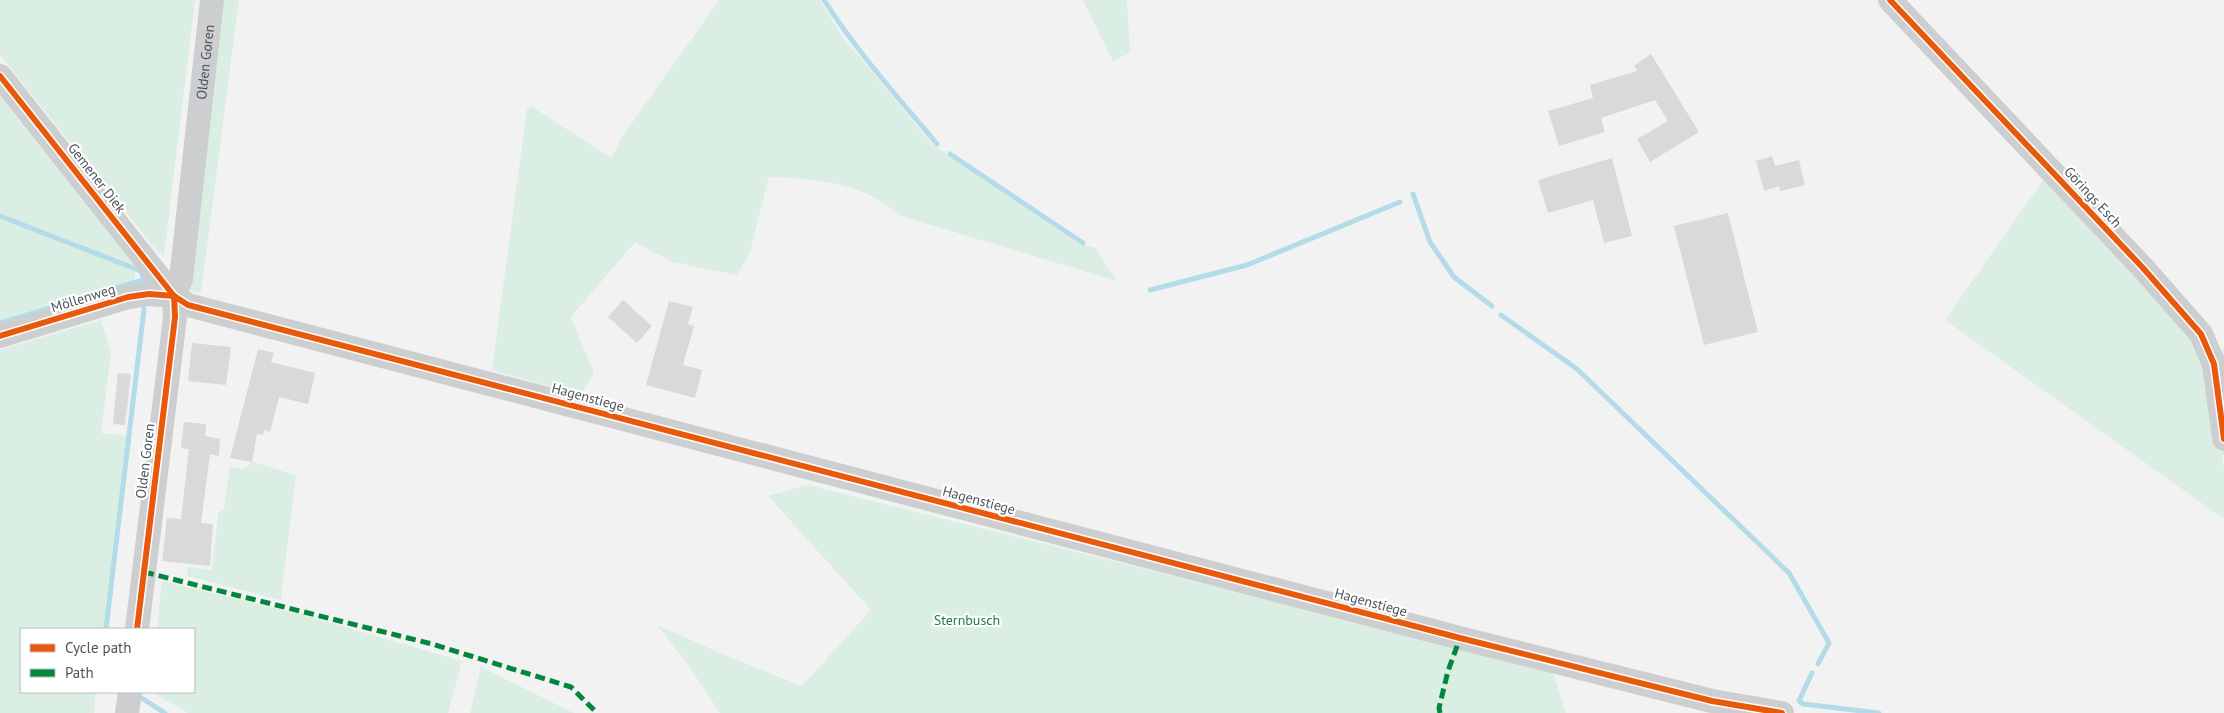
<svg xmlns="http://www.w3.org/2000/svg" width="2224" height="713" font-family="'PT Sans',sans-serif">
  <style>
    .green { fill: #daeee3 }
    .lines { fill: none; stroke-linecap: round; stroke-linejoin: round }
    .stream { stroke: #b3dbe8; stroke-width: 5 }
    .building { fill: #d9d9db }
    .minor { stroke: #ccced0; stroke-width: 24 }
    .quiet { stroke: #00873e; stroke-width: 5; stroke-dasharray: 10 5; stroke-linecap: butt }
    .cycleway-casing { stroke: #fff; stroke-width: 9 }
    .cycleway { stroke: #e8590c; stroke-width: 6 }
    .labels { text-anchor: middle; stroke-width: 4.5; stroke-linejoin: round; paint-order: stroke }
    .street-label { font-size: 14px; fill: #4b545d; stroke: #fff }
    .park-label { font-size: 14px; fill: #227850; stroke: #fff }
  </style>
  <rect width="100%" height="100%" fill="#f3f2f2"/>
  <!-- green -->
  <g class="green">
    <polygon points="0,0 195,0 164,256 153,246 0,55"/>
    <polygon points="224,0 239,0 201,293 187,290"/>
    <path d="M719 0H820L842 36 932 144 1081 245 1095 248 1117 281 901 216C892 210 884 203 875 198 843 181 804 178 769 177L750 252 737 275 673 262 635 242 571 317 594 373 580 395 492 370 527 109 531 106 611 158 622 137Z"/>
    <polygon points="1083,0 1127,0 1130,53 1113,61"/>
    <polygon points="0,96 135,266 135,286 0,324"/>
    <polygon points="2048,173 2209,338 2224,351 2224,454 2222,459 2224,467 2224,519 1945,320"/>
    <polygon points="101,320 111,352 101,433 127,436 104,629 21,629 21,692 96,692 94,713 0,713 0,350"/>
    <polygon points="252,462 296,475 281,600 187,576 188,567 212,570 218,513 224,509 230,466 243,469"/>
    <polygon points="808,485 1552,670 1566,713 720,713 689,666 657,625 720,653 802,686 871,610 768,496"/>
    <polygon points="162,581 300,614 462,661 448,713 188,713 152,692 194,692 194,629 157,629"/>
    <polygon points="481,667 574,713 470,713"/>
  </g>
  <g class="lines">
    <!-- stream -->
    <g class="stream">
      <path d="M824 0C857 52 898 97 937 144"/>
      <polyline points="950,154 1083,243"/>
      <polyline points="1413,194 1430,242 1454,277 1492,306"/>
      <polyline points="0,216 141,271 145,283"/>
      <polyline points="1150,290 1247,265 1400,202"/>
      <polyline points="1501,315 1577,369 1789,573 1829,643 1818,664"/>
      <polyline points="0,323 143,280"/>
      <polyline points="106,629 144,309"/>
      <polyline points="1812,673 1799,701 1803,704 1879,713"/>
      <polyline points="137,695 165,713"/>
    </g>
  </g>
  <!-- building -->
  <g class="building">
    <polygon points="1651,54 1699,132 1650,162 1637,139 1668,121 1655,100 1601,118 1605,132 1559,146 1548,111 1593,98 1590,85 1637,71 1634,66"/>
    <polygon points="1772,156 1775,166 1799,160 1805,185 1780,191 1779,186 1764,191 1756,161"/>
    <polygon points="1612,158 1632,236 1604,243 1593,200 1548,213 1538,180"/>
    <polygon points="1728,213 1758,332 1704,345 1674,226"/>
    <polygon points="623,300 652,326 637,343 608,317"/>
    <polygon points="669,301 693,307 688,324 694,326 683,365 702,370 695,398 646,385"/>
    <polygon points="192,343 231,347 226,385 188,381"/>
    <polygon points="258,349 274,353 271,362 315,373 308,404 279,397 270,432 264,430 263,435 257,434 252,462 230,458"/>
    <polygon points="118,373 131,374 125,425 113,424"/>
    <polygon points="184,422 206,424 205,436 220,439 219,456 210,454 201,523 213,524 210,566 162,561 167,518 181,519 189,449 181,448"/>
  </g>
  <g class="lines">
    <!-- minor -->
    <g class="minor">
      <polyline points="1890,0 2143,268 2201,334 2214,364 2224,439"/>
      <polyline points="0,76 174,296 188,305 1460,638 1712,701 1782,713"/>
      <polyline points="0,336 128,297 149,294 174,296"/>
      <path id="s1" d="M137 629 175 317 174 296 181 279 212 0"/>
      <polyline points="127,713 130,692"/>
    </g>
    <!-- quiet -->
    <g class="quiet">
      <polyline points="144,572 432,644 571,687 597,713"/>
      <polyline points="1440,713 1439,708 1448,671 1460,638"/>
    </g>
    <!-- cycleway casing -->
    <g class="cycleway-casing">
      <g id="cycleway">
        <polyline points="1890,0 2143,268 2201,334 2214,364 2224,439"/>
        <polyline points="0,76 174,296 188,305 1460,638 1712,701 1782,713"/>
        <polyline points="0,336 128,297 149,294 174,296"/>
        <polyline points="137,629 175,317 174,296"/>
      </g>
    </g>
    <!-- cycleway -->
    <use href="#cycleway" class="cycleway"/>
  </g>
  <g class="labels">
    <!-- street labels -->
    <g class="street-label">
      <text dy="5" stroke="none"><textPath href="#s1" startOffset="572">Olden Goren</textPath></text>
      <text transform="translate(97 178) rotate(52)" y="5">Gemener Diek</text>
      <text transform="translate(2093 197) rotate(47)" y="5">Görings Esch</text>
      <text transform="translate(83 298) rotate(-17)" y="5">Möllenweg</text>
      <text transform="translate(588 397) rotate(15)" y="5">Hagenstiege</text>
      <text transform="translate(145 461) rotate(-83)" y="5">Olden Goren</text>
      <text transform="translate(979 500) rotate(15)" y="5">Hagenstiege</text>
      <text transform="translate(1371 602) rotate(15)" y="5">Hagenstiege</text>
    </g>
    <!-- park labels -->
    <g class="park-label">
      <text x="967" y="625">Sternbusch</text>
    </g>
  </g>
  <!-- legend -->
  <rect x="20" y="628" width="175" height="65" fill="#ffffff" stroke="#b7bbbe"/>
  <rect x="30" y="644" width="25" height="8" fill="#e8590c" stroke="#b7bbbe"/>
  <text x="65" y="653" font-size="15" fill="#4b545d">Cycle path</text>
  <rect x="30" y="669" width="25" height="8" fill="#00873e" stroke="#b7bbbe"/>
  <text x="65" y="678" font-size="15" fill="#4b545d">Path</text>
</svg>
